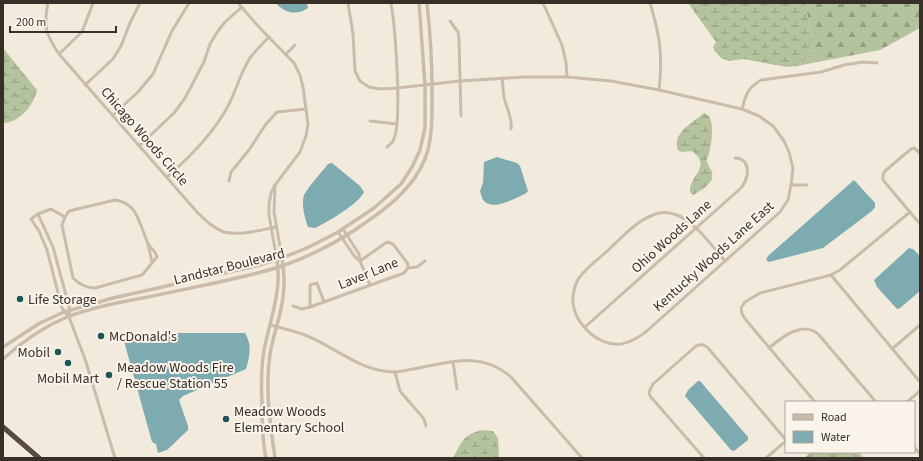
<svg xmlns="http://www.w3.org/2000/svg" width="923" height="461" font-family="'Source Sans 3',sans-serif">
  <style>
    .grass { fill: url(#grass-tufts) }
    .forest { fill: url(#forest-firs) }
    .wetland { fill: url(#wetland-marsh) }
    .water { fill: #7dabb0 }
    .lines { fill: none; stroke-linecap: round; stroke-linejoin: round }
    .minor { stroke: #cbbbaa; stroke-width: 3 }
    .tertiary { stroke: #cbbbaa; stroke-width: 3.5 }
    .motorway { stroke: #594941; stroke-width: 5 }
    .poi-dot { fill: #1f535a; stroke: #faf4eb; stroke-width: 1.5 }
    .labels { text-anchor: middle; stroke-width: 4; stroke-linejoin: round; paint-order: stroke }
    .street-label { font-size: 14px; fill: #382f29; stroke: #faf4eb }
    .poi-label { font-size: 14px; fill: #382f29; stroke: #faf4eb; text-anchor: start }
  </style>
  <defs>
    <pattern id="grass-tufts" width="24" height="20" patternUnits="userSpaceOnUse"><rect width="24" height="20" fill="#b4c29e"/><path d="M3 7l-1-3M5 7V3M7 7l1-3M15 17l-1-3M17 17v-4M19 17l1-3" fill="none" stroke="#939e81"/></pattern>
    <pattern id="forest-firs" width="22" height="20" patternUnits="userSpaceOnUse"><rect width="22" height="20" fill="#b4c29e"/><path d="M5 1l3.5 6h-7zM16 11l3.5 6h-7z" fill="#939e81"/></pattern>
    <pattern id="wetland-marsh" width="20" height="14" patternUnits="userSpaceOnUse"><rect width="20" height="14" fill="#b4c29e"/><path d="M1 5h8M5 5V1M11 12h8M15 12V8" fill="none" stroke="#939e81"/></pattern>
  </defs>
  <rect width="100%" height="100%" fill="#f3eade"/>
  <!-- grass -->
  <polygon class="grass" points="811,452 855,452 860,458 804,458"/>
  <!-- forest -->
  <polygon class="forest" points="805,3 920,3 920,28 880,50 797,66 813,54 814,48"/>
  <!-- wetland -->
  <g class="wetland">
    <polygon points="688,3 805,3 814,48 813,54 797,66 787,67 743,59 729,61 721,58 714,50 713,47 716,42"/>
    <path d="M3 48 37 90C34 105 19 123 3 123Z"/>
    <path d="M704 113 709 116C714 125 712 142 709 153 709 156 706 159 707 162 709 168 714 171 712 179 710 185 699 192 693 195L690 192C689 175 713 167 692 151L682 152 678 150C672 132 693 123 704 113Z"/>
    <path d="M482 430 493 431 498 438 499 458H453C463 441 461 436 482 430Z"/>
  </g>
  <!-- water -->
  <g class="water">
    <path d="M276 3H307L308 8C297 16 284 13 276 3Z"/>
    <path d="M497 157 517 163 520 166 528 191 525 194C515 198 493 212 483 200 482 198 481 194 480 191L483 183 484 162Z"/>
    <path d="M332 163 360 186 364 192C359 204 327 222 315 228L308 227C305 219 301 204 304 195 308 187 322 172 328 164Z"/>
    <polygon points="854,180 875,203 875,207 872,211 823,248 769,262 766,260 768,256"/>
    <polygon points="909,248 913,249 920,256 920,291 900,308 897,309 877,287 874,280"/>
    <path d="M131 333H245C252 344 250 356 246 369L183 396 179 400 188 426V430L167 450 158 453 156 444 152 442 124 341 125 336Z"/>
    <polygon points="698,381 700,381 748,437 748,440 734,451 731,450 685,396 688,390"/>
  </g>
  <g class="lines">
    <!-- minor -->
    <g class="minor">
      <path d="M48 3C43 26 46 35 59 54L197 212C205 220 213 228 224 232 240 236 261 230 276 227"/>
      <polyline points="238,3 257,25 294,63 300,75 303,87 308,124 306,136 300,152 275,185 271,193 269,204 269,215 277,260"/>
      <path d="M348 3 353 34 355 71 360 81 369 87 380 89 397 88 460 81 524 77H567L611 81 659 90 742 109 759 116 773 126 784 141 789 152 793 168 791 185 788 200 780 212 648 330C640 337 632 342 621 344 597 347 570 320 573 296 574 290 575 283 579 278 586 268 596 261 605 253 620 240 634 222 653 215 659 212 667 212 674 214 693 219 712 246 725 261"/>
      <polyline points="543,3 562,45 566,62 567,77"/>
      <path d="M650 3C660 35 663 57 659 90"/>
      <polyline points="450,21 458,32 459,39 461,116"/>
      <polyline points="59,54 82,32 93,3"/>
      <polyline points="286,54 295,45"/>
      <path d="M502 78C503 84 503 91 504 97 506 107 513 119 511 129"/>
      <polyline points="85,85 113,59 121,46 130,23 140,3"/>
      <path d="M742 109C746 94 747 89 761 80L821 72 844 65 863 62 877 63"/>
      <polyline points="113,115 138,92 153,74 172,31 189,3"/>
      <polyline points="370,121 397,124"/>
      <polyline points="139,146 174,113 185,98 204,62 210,44 218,31 225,22 242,7"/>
      <path d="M387 147C389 145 392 143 393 141 403 124 395 26 391 3"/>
      <polyline points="920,153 914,148 911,149 885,171 883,175 883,180 920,224"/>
      <path d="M167 177C190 157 212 135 227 108 236 92 240 73 250 58 256 50 262 44 269 37"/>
      <polyline points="229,181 231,172 249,150 266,124 277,112 306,109"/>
      <polyline points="791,185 807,185"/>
      <polyline points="275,186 274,212 282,258"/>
      <polyline points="38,214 53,247 70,310 69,317"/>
      <path d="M65 217 62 225 73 278C79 284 86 288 95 288L142 275 157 257C156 251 152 250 149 245 147 243 146 239 145 236 138 219 136 203 115 200L69 211 65 217 51 209 38 214 31 219 39 231 47 250 62 308 69 317 85 359 115 458"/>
      <polyline points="343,229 359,254 360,261 370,285"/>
      <polyline points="338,232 355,257 360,261"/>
      <polyline points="148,244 152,262"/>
      <polyline points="408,268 417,267 425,261"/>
      <polyline points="831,275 920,382"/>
      <polyline points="293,306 302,309 310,307 404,273 408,268 408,264 393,244 387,242 360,261"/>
      <polyline points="310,307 310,285 317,283 324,302"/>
      <path d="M270 325C282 328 294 331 305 335 336 347 360 372 395 372 400 372 407 370 413 369 448 363 481 350 511 377L582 458"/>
      <path d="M585 327 741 188C749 178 752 159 735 158"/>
      <path d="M769 348C782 337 803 320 819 335L876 402"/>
      <polyline points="892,349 920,325"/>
      <polyline points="453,362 457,389"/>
      <polyline points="395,372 400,391 424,419 426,426"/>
      <polyline points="815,402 746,320 742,314 741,308 745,302 760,293 831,275 840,270 910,212"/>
      <polyline points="907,402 920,391"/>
      <polyline points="914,447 920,454"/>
      <polyline points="857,452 862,458"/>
      <path d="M704 458 650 396 649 392 653 384 696 346C701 344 704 344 708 348L786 440"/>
      <polyline points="766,458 786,441"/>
    </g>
    <!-- tertiary -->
    <g class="tertiary">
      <polyline points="3,347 40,323 64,312 113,298 256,266 282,258 309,247 338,232 374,208 401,184 412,167 420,150 425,128 425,85 419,3"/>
      <path d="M3 359C22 342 43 327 67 317 93 307 121 302 148 297 192 287 239 280 282 266 314 255 345 238 372 218 397 201 420 179 428 150 433 129 432 108 432 86 432 58 430 31 427 3"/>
      <path d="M266 458C262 440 262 421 262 403 261 385 261 368 264 350 270 320 282 291 277 260"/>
      <path d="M275 458C270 423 265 389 270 354 273 335 281 316 283 297 285 284 284 271 282 258"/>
    </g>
    <!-- motorway -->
    <polyline class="motorway" points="3,427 39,458"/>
  </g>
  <!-- markers -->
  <g class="poi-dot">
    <circle cx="20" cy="299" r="4"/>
    <circle cx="101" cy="336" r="4"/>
    <circle cx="58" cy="352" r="4"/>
    <circle cx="68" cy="363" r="4"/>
    <circle cx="109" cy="375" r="4"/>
    <circle cx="226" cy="419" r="4"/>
  </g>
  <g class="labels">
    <!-- street labels -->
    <g class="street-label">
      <text transform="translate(145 136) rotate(49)" y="5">Chicago Woods Circle</text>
      <text transform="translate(671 236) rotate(-42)" y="5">Ohio Woods Lane</text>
      <text transform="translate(713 256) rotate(-42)" y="5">Kentucky Woods Lane East</text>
      <text transform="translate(229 266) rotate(-14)" y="5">Landstar Boulevard</text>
      <text transform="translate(368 273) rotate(-22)" y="5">Laver Lane</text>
    </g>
    <!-- poi labels -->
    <g class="poi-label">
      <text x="28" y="304">Life Storage</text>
      <text x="109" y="341">McDonald's</text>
      <text x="50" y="357" text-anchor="end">Mobil</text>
      <text x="117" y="372">Meadow Woods Fire<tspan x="117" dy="16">/ Rescue Station 55</tspan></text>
      <text x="68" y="383" text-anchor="middle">Mobil Mart</text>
      <text x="234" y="416">Meadow Woods<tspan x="234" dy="16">Elementary School</tspan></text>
    </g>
  </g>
  <!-- border -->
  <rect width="923" height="461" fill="none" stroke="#382f29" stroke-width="8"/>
  <!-- legend -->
  <rect x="785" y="401" width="130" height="52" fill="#faf4eb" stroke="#aca59d"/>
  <rect x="793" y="414" width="20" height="6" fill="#cbbbaa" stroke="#aca59d"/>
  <text x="821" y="421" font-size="12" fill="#382f29">Road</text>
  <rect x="793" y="431" width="20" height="12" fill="#7dabb0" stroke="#aca59d"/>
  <text x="821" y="441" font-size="12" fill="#382f29">Water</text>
  <!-- scale -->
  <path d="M10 26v6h106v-6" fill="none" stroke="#382f29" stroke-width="2"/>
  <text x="16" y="26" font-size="12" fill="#382f29" stroke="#faf4eb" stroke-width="3" paint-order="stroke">200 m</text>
</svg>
